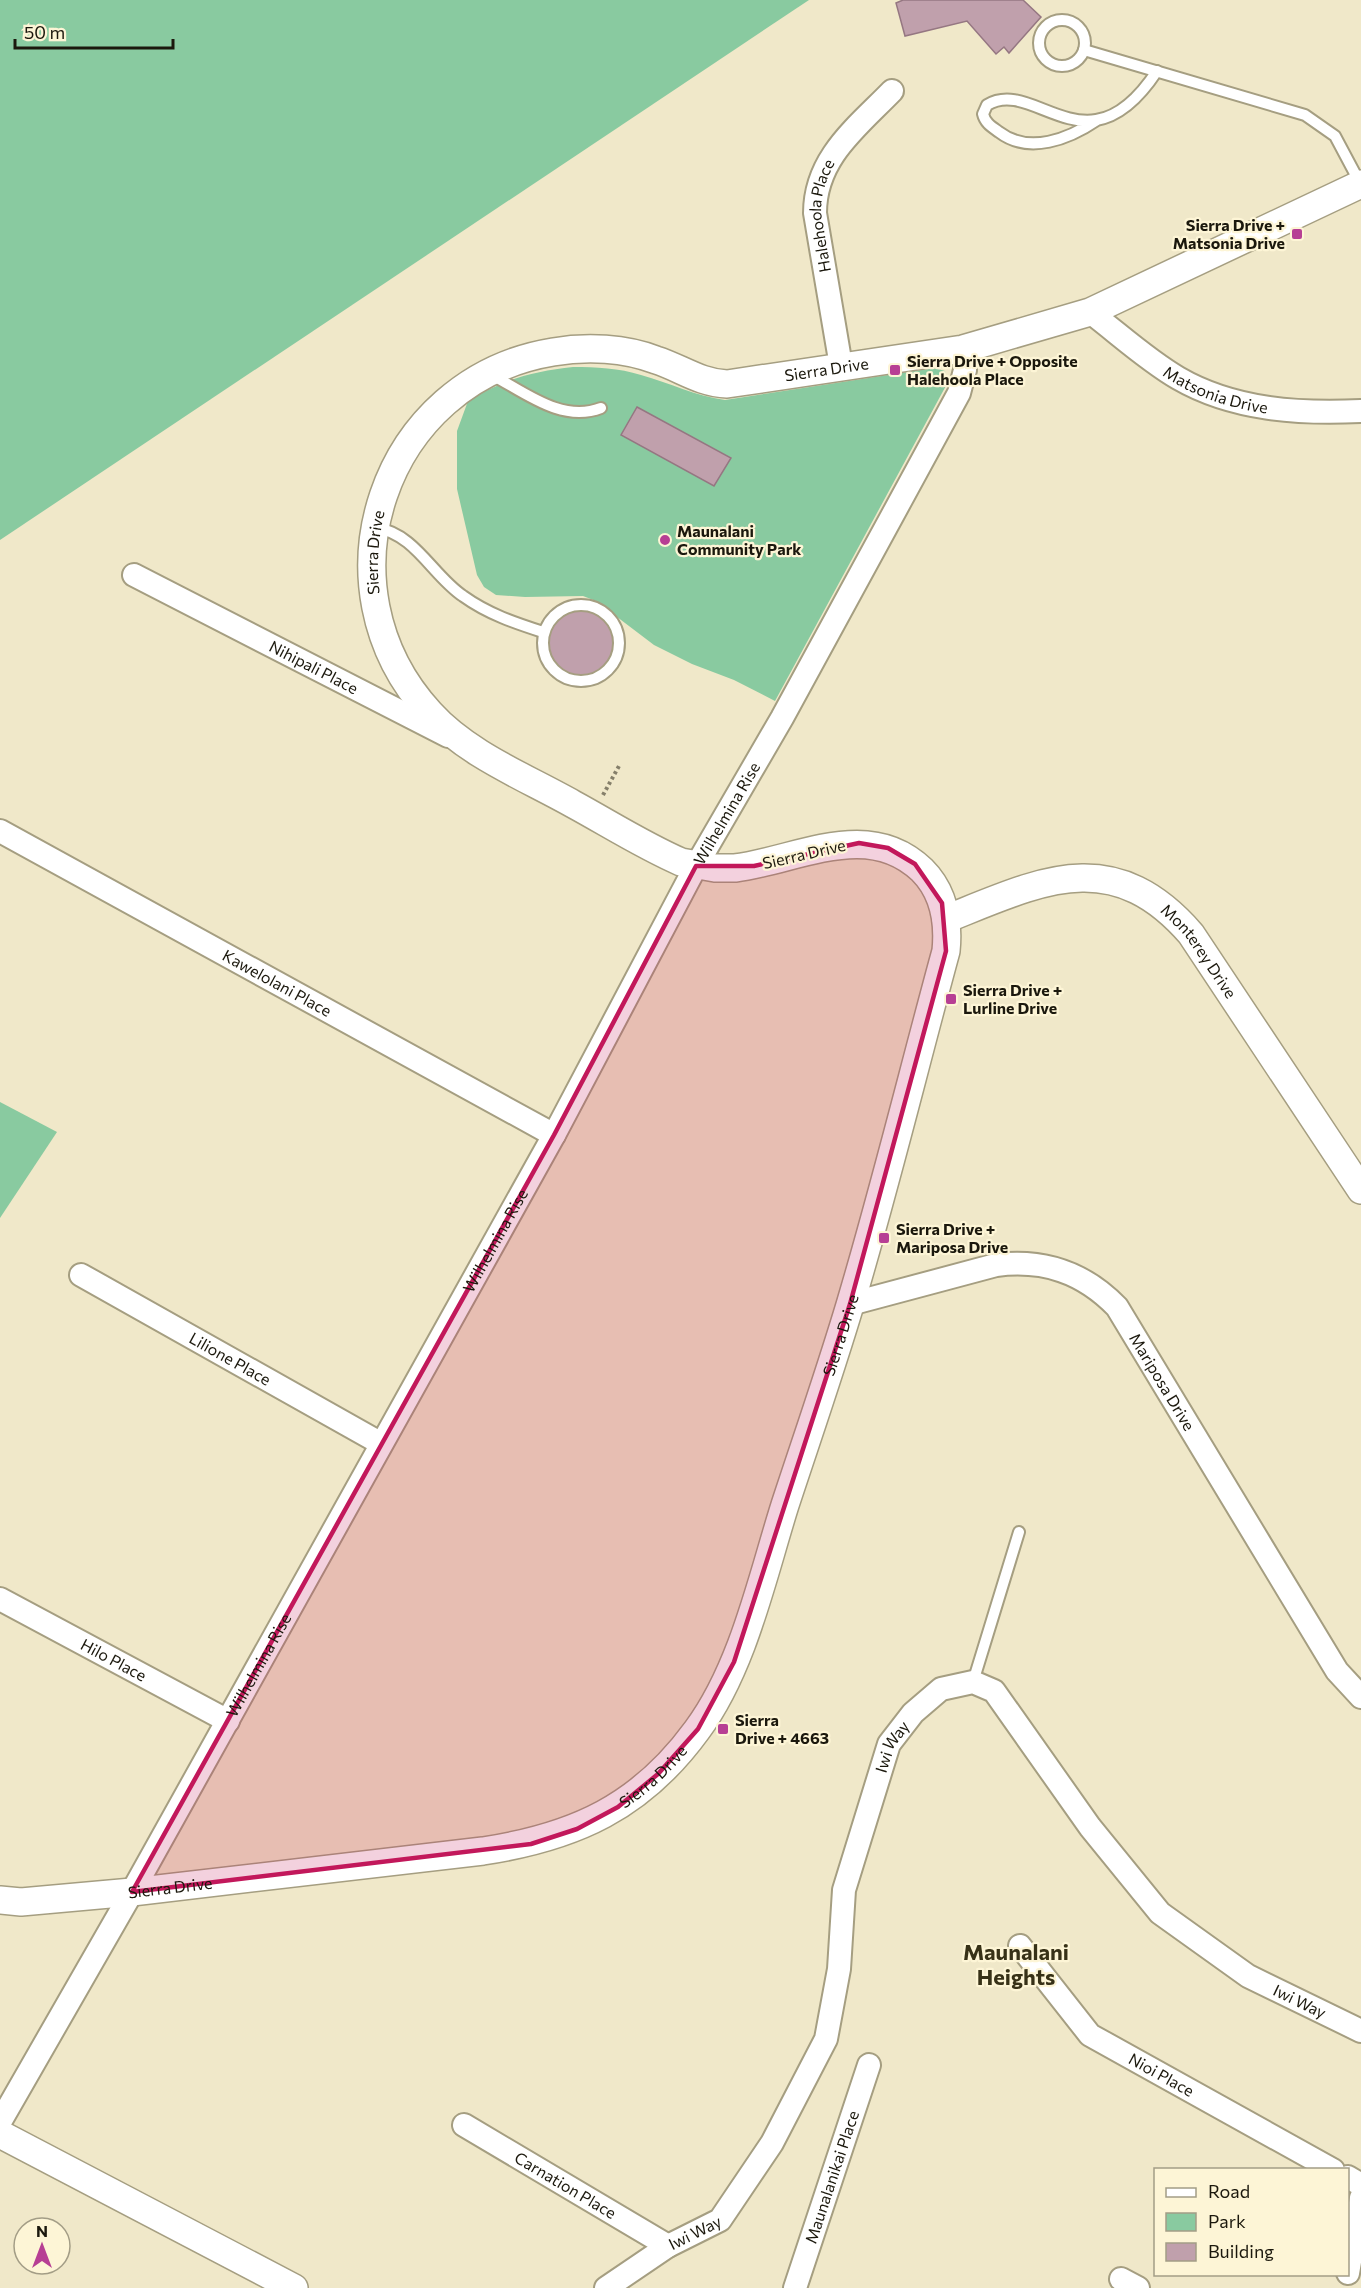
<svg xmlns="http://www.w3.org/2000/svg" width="1361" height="2288" font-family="Commissioner,sans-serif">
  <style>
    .green { fill: #89caa0 }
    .building { fill: #c0a0ac; stroke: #957782; stroke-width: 1.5 }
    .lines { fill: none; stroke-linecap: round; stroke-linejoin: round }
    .service-casing { stroke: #a59e81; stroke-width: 14 }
    .minor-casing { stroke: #a59e81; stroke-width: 26 }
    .tertiary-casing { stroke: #a59e81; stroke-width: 30 }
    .path { stroke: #857f6a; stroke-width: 4; stroke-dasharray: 3 3; stroke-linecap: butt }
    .service { stroke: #fff; stroke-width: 10 }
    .minor { stroke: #fff; stroke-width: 22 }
    .tertiary { stroke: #fff; stroke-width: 27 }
    .marked { fill: #c2185b; fill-opacity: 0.2; stroke: #c2185b; stroke-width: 4.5; stroke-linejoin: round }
    .poi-dot { fill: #b73f94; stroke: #fdf5d6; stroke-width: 2 }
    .labels { text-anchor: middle; stroke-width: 4.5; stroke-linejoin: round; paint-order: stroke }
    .street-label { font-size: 16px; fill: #1b180d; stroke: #fdf5d6 }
    .poi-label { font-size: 16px; font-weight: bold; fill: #1b180d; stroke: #fdf5d6; text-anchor: start }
    .district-label { font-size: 22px; font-weight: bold; fill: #373117; stroke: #fdf5d6 }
  </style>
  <rect width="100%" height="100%" fill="#f0e8c9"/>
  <!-- green -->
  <g class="green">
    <polygon points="0,0 809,0 0,540"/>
    <path d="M573 367C596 367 619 368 641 375 670 383 695 396 725 400L934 368 945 371 948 382 775 701 734 680 692 664 654 645 596 601 583 596 525 597 496 595 484 587 477 575 457 489V431L468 401C501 380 534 371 573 367Z"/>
    <polygon points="0,1102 57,1132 0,1218"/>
  </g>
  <!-- building -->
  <g class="building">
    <polygon points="903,0 1023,0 1041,17 1009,53 1004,47 996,54 967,21 905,36 896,3"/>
    <polygon points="637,407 731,458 714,486 621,435"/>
    <circle cx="581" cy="643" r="34"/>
  </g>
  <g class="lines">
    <!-- service casing -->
    <g class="service-casing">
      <g id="service">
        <circle cx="1062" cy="43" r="23"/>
        <polyline points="1084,50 1305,115 1335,136 1360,183"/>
        <path d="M1097 120C1069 139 1029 155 999 132 992 127 985 123 983 114L987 105C1035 76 1087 177 1157 71"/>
        <path d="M492 375C526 393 562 423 601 408"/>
        <path d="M377 528C415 534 433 576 463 596 488 614 515 623 543 632"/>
        <circle cx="581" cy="643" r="38"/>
        <polyline points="973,1682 1019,1532"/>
      </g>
    </g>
    <!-- minor casing -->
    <g class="minor-casing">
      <g id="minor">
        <path id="s1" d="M1090 312C1119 334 1147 360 1178 378 1233 410 1299 414 1361 411"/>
        <path id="s2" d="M841 366 815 213C815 158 857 127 892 91"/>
        <path id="s3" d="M134 575 448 736"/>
        <path id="s4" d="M0 831 554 1135"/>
        <path id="s5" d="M81 1275 380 1443"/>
        <path id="s6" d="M850 1304 996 1265C1044 1259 1083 1272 1117 1307L1337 1671 1361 1697"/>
        <path id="s7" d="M0 1599 228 1721"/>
        <path id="s8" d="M1020 1946 1090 2035 1333 2170"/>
        <path id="s9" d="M0 2122 132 1892 554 1135 696 866 782 718 897 507 959 393 965 370 963 349"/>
        <path id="s10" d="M464 2125 668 2246"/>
        <polyline points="1348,2177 1361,2185"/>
        <polyline points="1348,2273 1361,2198"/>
        <polyline points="1121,2279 1138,2288"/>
        <path id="s11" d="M606 2288 668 2246 720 2220 772 2143 826 2039 839 1969 844 1890 889 1744 913 1713 941 1689 973 1682 994 1691 1090 1827 1160 1913 1248 1976 1361 2031"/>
        <path id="s12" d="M795 2288 869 2065"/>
      </g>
    </g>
    <!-- tertiary casing -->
    <g class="tertiary-casing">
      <g id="tertiary">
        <path id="s13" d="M946 919C1039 882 1112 843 1191 934L1361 1190"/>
        <path id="s14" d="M0 1900 21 1902 132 1892 483 1851C575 1837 641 1807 697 1730 743 1668 762 1578 785 1505 807 1438 830 1372 850 1305 885 1188 914 1068 946 951 949 921 944 892 922 870 868 818 798 860 735 868H715L681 862C644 846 608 823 573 804 525 777 467 754 430 713 313 586 382 380 553 352 587 346 625 348 656 360 681 368 700 383 727 384L963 349 1090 312 1361 184"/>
        <polyline points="0,2134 294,2288"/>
      </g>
    </g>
    <!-- path -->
    <polyline class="path" points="603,795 619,766"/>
    <!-- service -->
    <use href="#service" class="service"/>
    <!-- minor -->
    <use href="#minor" class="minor"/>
    <!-- tertiary -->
    <use href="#tertiary" class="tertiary"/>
  </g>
  <!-- marked area -->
  <path class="marked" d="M859 843 888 848 915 864 942 903 946 951 850 1304 734 1662 698 1729 658 1774 618 1807 577 1829 531 1844 132 1892 554 1135 696 866H754Z"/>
  <!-- markers -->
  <g class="poi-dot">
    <rect x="1291" y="228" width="12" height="12" rx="3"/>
    <rect x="889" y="364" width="12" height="12" rx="3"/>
    <circle cx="665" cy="540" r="6"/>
    <rect x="945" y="993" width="12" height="12" rx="3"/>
    <rect x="878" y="1232" width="12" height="12" rx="3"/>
    <rect x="717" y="1723" width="12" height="12" rx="3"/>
  </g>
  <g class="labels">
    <!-- street labels -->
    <g class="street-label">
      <text dy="6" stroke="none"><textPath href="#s2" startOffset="153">Halehoola Place</textPath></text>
      <text dy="6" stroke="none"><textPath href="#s14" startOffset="2938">Sierra Drive</textPath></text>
      <text dy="6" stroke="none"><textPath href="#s1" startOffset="150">Matsonia Drive</textPath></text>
      <text dy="6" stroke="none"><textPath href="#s14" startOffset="2366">Sierra Drive</textPath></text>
      <text dy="6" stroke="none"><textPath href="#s3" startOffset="202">Nihipali Place</textPath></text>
      <text dy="6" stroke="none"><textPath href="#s9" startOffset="1497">Wilhelmina Rise</textPath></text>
      <text transform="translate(804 854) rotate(-13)" y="6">Sierra Drive</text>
      <text dy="6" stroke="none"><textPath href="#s13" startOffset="288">Monterey Drive</textPath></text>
      <text dy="6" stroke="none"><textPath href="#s4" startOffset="316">Kawelolani Place</textPath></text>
      <text dy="6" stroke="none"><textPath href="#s9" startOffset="1011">Wilhelmina Rise</textPath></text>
      <text dy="6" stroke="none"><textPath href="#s14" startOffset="1161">Sierra Drive</textPath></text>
      <text dy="6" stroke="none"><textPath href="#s5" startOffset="171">Lilione Place</textPath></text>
      <text dy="6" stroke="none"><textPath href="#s6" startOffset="372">Mariposa Drive</textPath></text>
      <text dy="6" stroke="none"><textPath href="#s7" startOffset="129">Hilo Place</textPath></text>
      <text dy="6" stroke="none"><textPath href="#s9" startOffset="525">Wilhelmina Rise</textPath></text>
      <text dy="6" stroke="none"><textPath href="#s11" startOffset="645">Iwi Way</textPath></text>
      <text dy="6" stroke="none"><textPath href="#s14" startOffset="675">Sierra Drive</textPath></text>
      <text dy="6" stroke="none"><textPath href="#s14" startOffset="171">Sierra Drive</textPath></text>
      <text dy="6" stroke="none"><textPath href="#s11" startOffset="1221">Iwi Way</textPath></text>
      <text dy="6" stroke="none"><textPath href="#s8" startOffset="195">Nioi Place</textPath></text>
      <text dy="6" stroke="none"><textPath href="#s12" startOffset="117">Maunalanikai Place</textPath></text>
      <text dy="6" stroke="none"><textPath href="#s10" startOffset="118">Carnation Place</textPath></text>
      <text dy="6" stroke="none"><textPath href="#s11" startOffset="105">Iwi Way</textPath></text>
    </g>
    <!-- poi labels -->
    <g class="poi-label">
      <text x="1285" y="231" text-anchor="end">Sierra Drive +<tspan x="1285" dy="18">Matsonia Drive</tspan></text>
      <text x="907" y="367">Sierra Drive + Opposite<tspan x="907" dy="18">Halehoola Place</tspan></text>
      <text x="677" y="537">Maunalani<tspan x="677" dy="18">Community Park</tspan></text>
      <text x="963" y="996">Sierra Drive +<tspan x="963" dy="18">Lurline Drive</tspan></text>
      <text x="896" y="1235">Sierra Drive +<tspan x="896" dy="18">Mariposa Drive</tspan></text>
      <text x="735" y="1726">Sierra<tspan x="735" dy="18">Drive + 4663</tspan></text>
    </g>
    <!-- district labels -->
    <g class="district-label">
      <text x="1016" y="1960">Maunalani<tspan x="1016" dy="25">Heights</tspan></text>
    </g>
  </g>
  <!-- legend -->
  <rect x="1154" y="2168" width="195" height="108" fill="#fdf5d6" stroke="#a39d86" stroke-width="1.5"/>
  <rect x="1166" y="2188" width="30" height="9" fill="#ffffff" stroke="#a39d86" stroke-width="1.5"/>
  <text x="1208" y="2198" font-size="18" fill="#1b180d">Road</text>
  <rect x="1166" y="2213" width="30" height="18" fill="#89caa0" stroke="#a39d86" stroke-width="1.5"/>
  <text x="1208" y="2228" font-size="18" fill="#1b180d">Park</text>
  <rect x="1166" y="2243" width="30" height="18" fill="#c0a0ac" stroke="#a39d86" stroke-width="1.5"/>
  <text x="1208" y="2258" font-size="18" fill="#1b180d">Building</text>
  <!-- north arrow -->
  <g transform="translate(42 2246)"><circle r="28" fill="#fdf5d6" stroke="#a39d86" stroke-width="1.5"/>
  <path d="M0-4.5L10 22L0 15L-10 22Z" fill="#b73f94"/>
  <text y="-9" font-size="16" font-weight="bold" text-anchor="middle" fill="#1b180d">N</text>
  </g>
  <!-- scale -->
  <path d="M15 39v9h158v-9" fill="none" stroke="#1b180d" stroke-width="3"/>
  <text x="24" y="39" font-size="18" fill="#1b180d" stroke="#fdf5d6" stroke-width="4.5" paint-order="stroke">50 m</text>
</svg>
